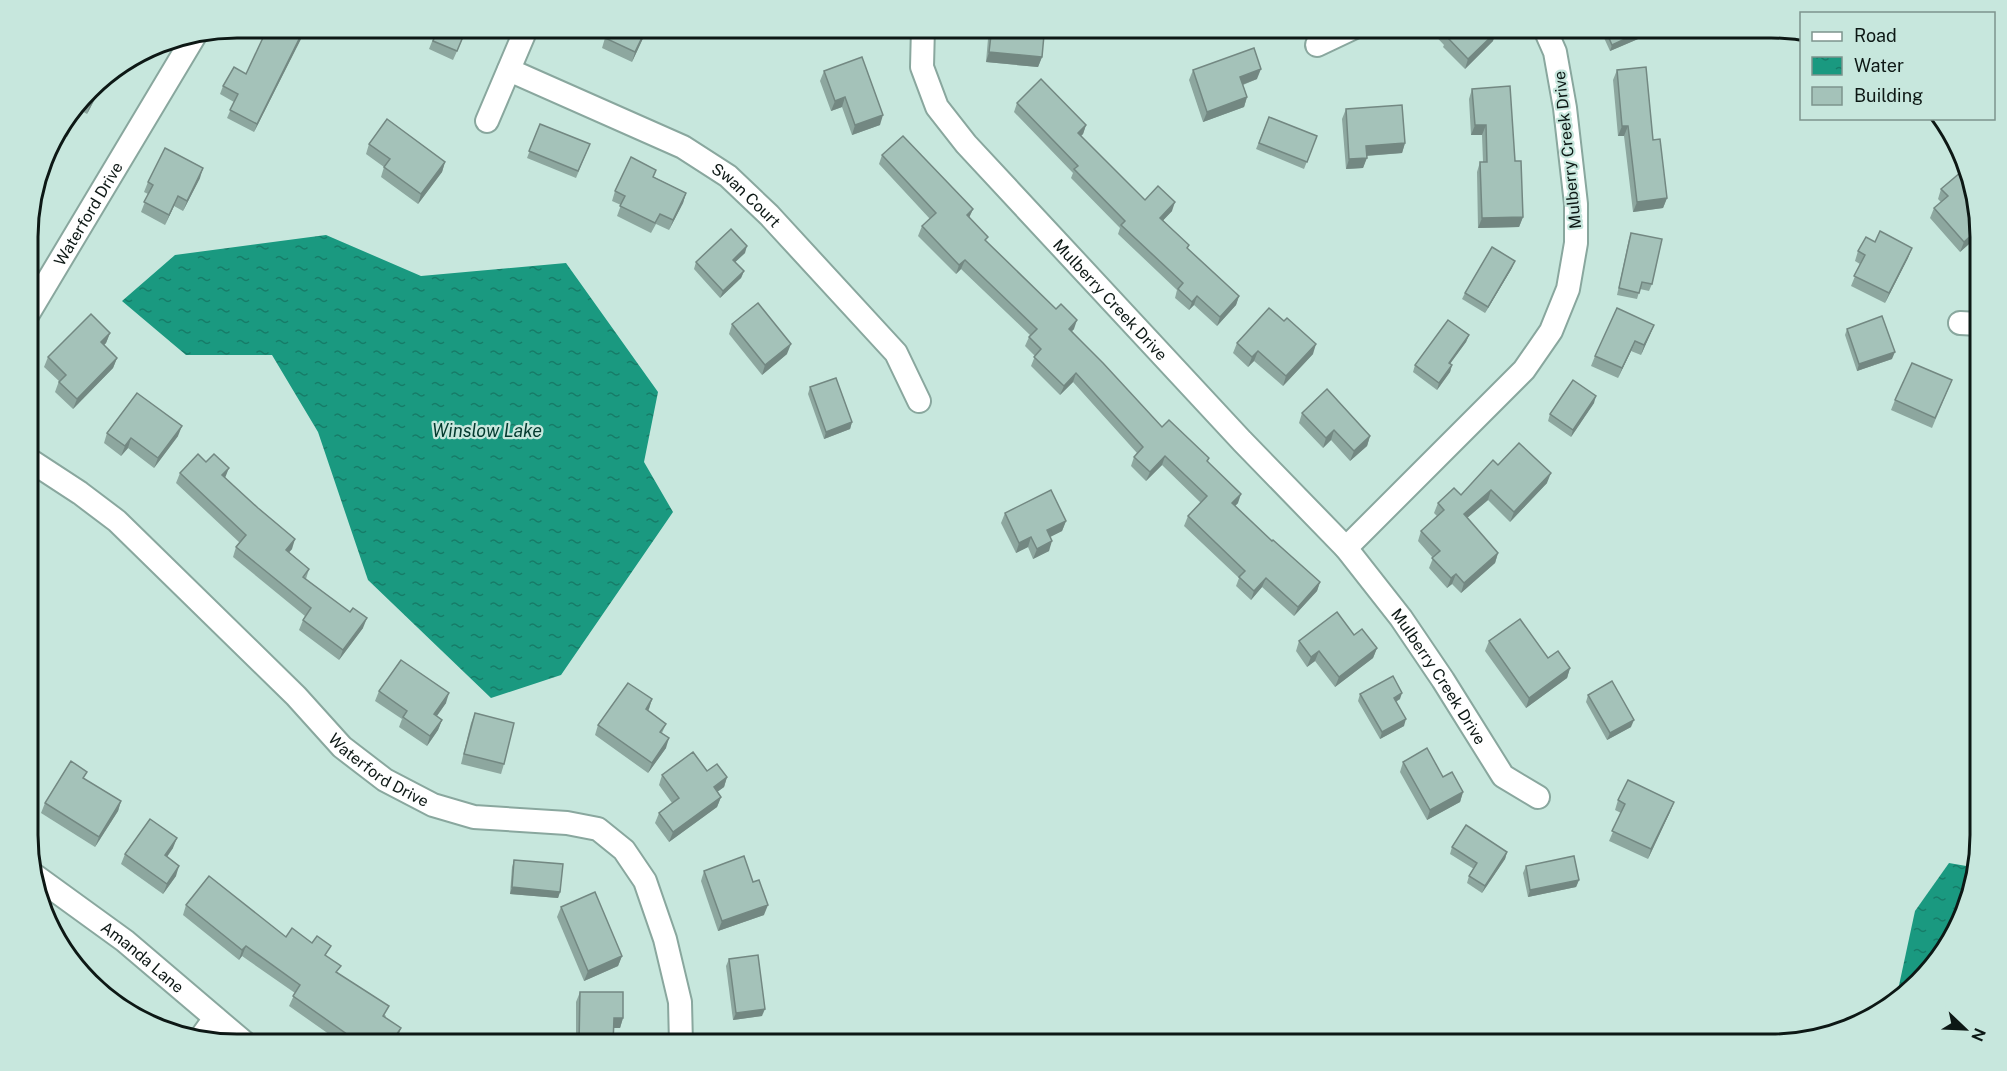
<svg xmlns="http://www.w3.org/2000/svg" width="2007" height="1071" font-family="'Public Sans',sans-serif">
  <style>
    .water { fill: url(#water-ripples) }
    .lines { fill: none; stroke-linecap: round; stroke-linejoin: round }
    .street-casing { stroke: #89a79e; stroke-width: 26 }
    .street { stroke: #fff; stroke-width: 22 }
    .wall { fill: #8da79f }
    .shaded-wall { fill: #738882 }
    .building { fill: #a4c2b9; stroke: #738882; stroke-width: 1.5 }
    .labels { text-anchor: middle; stroke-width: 4.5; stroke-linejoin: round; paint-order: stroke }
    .street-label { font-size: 16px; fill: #0d1815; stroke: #c7e7dd }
    .water-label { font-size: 18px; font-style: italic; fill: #043a2f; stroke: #c7e7dd }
    .rim { fill: none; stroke: #0d1815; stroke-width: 3 }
  </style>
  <defs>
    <pattern id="water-ripples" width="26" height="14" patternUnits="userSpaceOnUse" patternTransform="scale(1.5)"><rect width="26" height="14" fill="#1a9980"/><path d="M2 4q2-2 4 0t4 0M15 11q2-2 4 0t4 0" fill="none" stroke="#167c68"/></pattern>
  </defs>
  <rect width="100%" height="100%" fill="#c7e7dd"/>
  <!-- water -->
  <g class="water">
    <polygon points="326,235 421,276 566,263 658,392 644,462 673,512 561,675 491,698 368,580 318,432 272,355 186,355 122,301 175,255"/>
    <polygon points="1949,863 1972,867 1958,927 1900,993 1898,990 1915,911"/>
  </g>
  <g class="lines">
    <!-- street casing -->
    <g class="street-casing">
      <g id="street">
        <path id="s1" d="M923 27 922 67 937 107 966 144 1242 441 1346 548 1401 618 1443 680 1503 776 1538 797"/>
        <polyline points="1317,45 1355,27"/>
        <path id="s2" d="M509 70 683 147 728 176 769 215 896 353 919 401"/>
        <polyline points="487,121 527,27"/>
        <path id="s3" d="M28 314 195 35"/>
        <polyline points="1960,323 1979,324"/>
        <path id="s4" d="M28 459 80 493 117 521 296 696 342 747 385 780 433 805 474 817 567 823 598 829 624 850 645 881 665 939 680 1002 681 1044"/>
        <polyline points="1346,548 1524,370 1551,331 1568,289 1576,243 1576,204 1565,108 1555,52 1544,27"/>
        <path id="s5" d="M34 875 125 941 246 1044"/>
        <polyline points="202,1036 215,1018"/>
      </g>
    </g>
    <!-- street -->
    <use href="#street" class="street"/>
  </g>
  <!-- wall -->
  <g class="wall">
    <polygon points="268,27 307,27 254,132 227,118 234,102 220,94 223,86 246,74"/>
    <polygon points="435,27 468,27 453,60 429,49 433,39 431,38"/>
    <polygon points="582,27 648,27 632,62 602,48 605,38"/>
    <polygon points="827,27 861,27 858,35"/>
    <polygon points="989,27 1034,27 1034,34 1042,57 1038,67 986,62"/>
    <polygon points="1427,27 1493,27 1493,41 1465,69 1443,47 1444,45"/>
    <polygon points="1599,27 1638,27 1640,32 1638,39 1610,51"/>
    <polygon points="1193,70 1257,79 1243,85 1247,97 1244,107 1203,122 1189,80"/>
    <polygon points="1617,70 1653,140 1667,198 1663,208 1633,212 1624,136 1618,136 1613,80"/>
    <polygon points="824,71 880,125 852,135 842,107 831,111 820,81"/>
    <polygon points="102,77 97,85 100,86 97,95 87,114 80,110 67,137 58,132 98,79"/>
    <polygon points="1472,89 1515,161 1523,217 1519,227 1478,228 1477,172 1480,162 1483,162 1482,135 1471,135 1469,99"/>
    <polygon points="1017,103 1086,125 1083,134 1081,136 1145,200 1172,211 1163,220 1188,249 1239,296 1236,305 1217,326 1194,305 1189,310 1175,298 1177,290 1118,234 1120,228 1071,178 1073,173 1014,112"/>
    <polygon points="1346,109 1405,143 1402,153 1367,156 1363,168 1346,169 1342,119"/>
    <polygon points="1269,117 1317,136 1304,169 1256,149"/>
    <polygon points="540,124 590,144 576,178 527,158"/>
    <polygon points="369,144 445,162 442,172 418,204 381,177 384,167 366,154"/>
    <polygon points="882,155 973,209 969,217 986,242 1074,329 1072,331 1162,427 1208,462 1238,503 1235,506 1272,541 1320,582 1317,591 1294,616 1262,587 1251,600 1236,586 1239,578 1184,526 1188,516 1201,503 1162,465 1146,481 1131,466 1134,457 1137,453 1073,382 1060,395 1031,366 1035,356 1025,346 1029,337 1030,335 961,269 956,274 918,236 922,226 930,219 879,164"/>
    <polygon points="654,177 686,193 683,203 669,230 656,224 651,233 617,216 621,205 612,201 615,191"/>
    <polygon points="200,178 183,211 174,206 165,225 141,212 148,194 144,192 148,182"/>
    <polygon points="1941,189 1978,210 1978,236 1960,252 1930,218 1934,208 1941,202 1938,199"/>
    <polygon points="1631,233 1652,284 1649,291 1640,289 1637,299 1617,295 1629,239"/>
    <polygon points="1875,242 1912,248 1908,258 1885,303 1851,286 1860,264 1855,261 1858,251"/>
    <polygon points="745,253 735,262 744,271 741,278 720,298 694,269 696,262"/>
    <polygon points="1512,268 1485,313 1462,299 1465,293"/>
    <polygon points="732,324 787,354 762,375 729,334"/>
    <polygon points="1654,325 1641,355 1631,351 1618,378 1591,366 1595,356"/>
    <polygon points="1847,329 1892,359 1857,371 1845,335"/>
    <polygon points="110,333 106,343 104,345 117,358 113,368 73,409 55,392 59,381 44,367 48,357"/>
    <polygon points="1469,335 1466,342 1450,364 1452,365 1450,372 1437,390 1413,372 1415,365"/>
    <polygon points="1237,343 1313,354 1283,386 1254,361 1248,367 1233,353"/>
    <polygon points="1952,380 1932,428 1891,410 1895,400"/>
    <polygon points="1979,382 1979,456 1969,455 1977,387"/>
    <polygon points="810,387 852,422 850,429 824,439 808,394"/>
    <polygon points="1594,403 1571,437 1548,421 1550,414"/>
    <polygon points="1302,413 1370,436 1367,446 1350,461 1331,440 1323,448 1299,423"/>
    <polygon points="107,433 178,436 154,468 128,448 121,456 104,443"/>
    <polygon points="206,462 225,478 292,549 289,552 309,569 306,579 363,628 339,660 299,630 303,620 305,616 233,557 236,547 240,543 176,483 180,473"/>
    <polygon points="1498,465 1547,483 1510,522 1488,500 1467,518 1498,553 1495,563 1461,593 1452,584 1447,588 1429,568 1433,558 1418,541 1421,531 1437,516 1434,513 1438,503 1461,495"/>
    <polygon points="1005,513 1066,521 1062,531 1050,537 1049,551 1033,559 1028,547 1016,553 1001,523"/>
    <polygon points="1354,635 1377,648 1373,658 1335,687 1315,661 1307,667 1296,651 1299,641"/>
    <polygon points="1489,641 1548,658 1570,668 1567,678 1526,708 1485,651"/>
    <polygon points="379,691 446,703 437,716 442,720 438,730 427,746 399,727 402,719 375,701"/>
    <polygon points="1360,694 1400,699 1396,702 1404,726 1380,739 1358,701"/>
    <polygon points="1588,695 1631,727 1607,740 1586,702"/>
    <polygon points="652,699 648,711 666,724 662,733 666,748 648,773 595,735 598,725"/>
    <polygon points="475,713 504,764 501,774 461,764 471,723"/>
    <polygon points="1403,762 1443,777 1463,792 1460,802 1427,820 1400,772"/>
    <polygon points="707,771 727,777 724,787 717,792 721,797 717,807 669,842 655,823 659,813 672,803 659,785 662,775"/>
    <polygon points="1618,800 1674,802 1670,812 1648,859 1609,841 1621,813 1615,810"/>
    <polygon points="121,801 118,811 95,847 41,813 45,803"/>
    <polygon points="1452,847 1507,852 1505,859 1482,893 1467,883 1469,876 1474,869 1450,854"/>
    <polygon points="173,848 167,857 176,876 163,894 121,864 125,854"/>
    <polygon points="514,860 560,892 558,898 510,894 512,867"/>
    <polygon points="1526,866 1579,880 1576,887 1528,897 1523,873"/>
    <polygon points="704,871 764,915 718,931 701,881"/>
    <polygon points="186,905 286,937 327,957 338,973 386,1016 385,1018 401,1028 397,1038 393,1044 343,1044 289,1006 295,993 242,956 239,960 183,915"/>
    <polygon points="561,907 622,956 618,966 584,981 557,917"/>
    <polygon points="729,959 762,1016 733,1020 726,966"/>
    <polygon points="580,992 623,1018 620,1028 613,1028 613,1044 576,1044 576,1002"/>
  </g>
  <!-- shaded-wall -->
  <g class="shaded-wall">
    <polygon points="305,27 307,27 254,132 257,124"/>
    <polygon points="647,27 646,32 632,62 635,52"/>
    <polygon points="1497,31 1493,41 1465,69 1468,59"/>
    <polygon points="1640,32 1638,39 1610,51 1612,45"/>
    <polygon points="989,52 1042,57 1038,67 986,62"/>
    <polygon points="1261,69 1257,79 1236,87 1240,77"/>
    <polygon points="100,86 97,95 87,114 90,105"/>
    <polygon points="845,97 842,107 831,111 835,101"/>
    <polygon points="1247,97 1244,107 1203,122 1207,112"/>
    <polygon points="83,102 80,110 67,137 70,128"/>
    <polygon points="883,115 880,125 852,135 855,125"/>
    <polygon points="1086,125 1083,134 1075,141 1078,133"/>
    <polygon points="1475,125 1486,125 1482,135 1471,135"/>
    <polygon points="1622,126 1628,126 1624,136 1618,136"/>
    <polygon points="1405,143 1402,153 1362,156 1366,146"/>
    <polygon points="1367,158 1363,168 1346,169 1349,159"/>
    <polygon points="445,162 442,172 418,204 421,194"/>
    <polygon points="203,168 200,178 183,211 187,201"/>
    <polygon points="686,193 683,203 669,230 673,220"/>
    <polygon points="178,196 174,206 165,225 169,215"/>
    <polygon points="1667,198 1663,208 1633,212 1637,202"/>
    <polygon points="1175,202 1172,211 1157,227 1160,218"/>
    <polygon points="973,209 969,218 967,215"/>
    <polygon points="1523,217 1519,227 1478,228 1482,218"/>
    <polygon points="1978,229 1978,236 1960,252 1964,242"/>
    <polygon points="747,246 745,253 731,266 733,260"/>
    <polygon points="1912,248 1908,258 1885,303 1889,293"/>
    <polygon points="965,260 961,269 956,274 959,265"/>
    <polygon points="1515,261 1512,268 1485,313 1488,307"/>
    <polygon points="744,271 741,278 720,298 723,291"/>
    <polygon points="1197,296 1194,305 1189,310 1192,302"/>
    <polygon points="1239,296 1236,305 1217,326 1220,317"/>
    <polygon points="1077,320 1074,329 1065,338 1069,329"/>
    <polygon points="1654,325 1650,335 1641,355 1644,345"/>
    <polygon points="110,333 106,343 97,352 101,342"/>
    <polygon points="1469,335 1466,342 1446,369 1449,363"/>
    <polygon points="1635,341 1631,351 1618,378 1622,368"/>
    <polygon points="791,344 787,354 762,375 765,365"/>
    <polygon points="1316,344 1313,354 1283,386 1286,376"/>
    <polygon points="1258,351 1254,361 1248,367 1252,357"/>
    <polygon points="1895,352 1892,359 1857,371 1859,364"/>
    <polygon points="117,358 113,368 73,409 77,399"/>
    <polygon points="1452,365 1450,372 1437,390 1439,383"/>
    <polygon points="1076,373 1073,382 1060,395 1064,386"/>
    <polygon points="1596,396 1594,403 1571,437 1573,430"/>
    <polygon points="852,422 850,429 824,439 826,432"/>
    <polygon points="182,426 178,436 154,468 158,458"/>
    <polygon points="1334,430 1331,440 1323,448 1326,438"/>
    <polygon points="1370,436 1367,446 1350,461 1354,451"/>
    <polygon points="131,438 128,448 121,456 125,446"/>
    <polygon points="1972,445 1979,445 1979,456 1969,455"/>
    <polygon points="1165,456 1162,465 1146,481 1150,472"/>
    <polygon points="229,468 225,478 222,475"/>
    <polygon points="1551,473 1547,483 1510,522 1514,512"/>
    <polygon points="1491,490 1488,500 1460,524 1464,514"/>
    <polygon points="1241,494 1238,503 1229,512 1232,503"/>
    <polygon points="1066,521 1062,531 1044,540 1047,530"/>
    <polygon points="1031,537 1028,547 1016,553 1019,543"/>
    <polygon points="295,539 292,549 282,560 286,550"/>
    <polygon points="1052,541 1049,551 1033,559 1037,549"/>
    <polygon points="1498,553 1495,563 1461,593 1464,583"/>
    <polygon points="1456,574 1452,584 1447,588 1451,578"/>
    <polygon points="1266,578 1262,587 1251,600 1254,591"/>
    <polygon points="1320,582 1317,591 1294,616 1298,607"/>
    <polygon points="367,618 363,628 339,660 343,650"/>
    <polygon points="1377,648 1373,658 1335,687 1339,677"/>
    <polygon points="1319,651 1315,661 1307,667 1311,657"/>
    <polygon points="1570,668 1567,678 1526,708 1529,698"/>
    <polygon points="449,693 446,703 431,724 434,714"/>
    <polygon points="1402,693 1400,699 1391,704 1394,698"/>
    <polygon points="652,699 649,709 642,719 646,709"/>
    <polygon points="1406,719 1404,726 1380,739 1382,732"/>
    <polygon points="442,720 438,730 427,746 430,736"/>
    <polygon points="1634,720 1631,727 1607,740 1610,733"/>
    <polygon points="669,738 666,748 648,773 652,763"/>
    <polygon points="37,748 33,758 29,765 29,761"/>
    <polygon points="727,777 724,787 710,797 714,787"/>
    <polygon points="1463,792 1460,802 1427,820 1430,810"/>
    <polygon points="721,797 717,807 669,842 673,832"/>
    <polygon points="121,801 118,811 95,847 99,837"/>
    <polygon points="1674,802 1670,812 1648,859 1651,849"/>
    <polygon points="177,838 173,848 161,865 165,855"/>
    <polygon points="1507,852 1505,859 1482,893 1485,886"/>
    <polygon points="179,866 176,876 163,894 167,884"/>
    <polygon points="1579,880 1576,887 1528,897 1530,890"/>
    <polygon points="512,887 560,892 558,898 510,894"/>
    <polygon points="768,905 764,915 718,931 722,921"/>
    <polygon points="246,946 242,956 239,960 242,950"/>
    <polygon points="622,956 618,966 584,981 588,971"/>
    <polygon points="765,1009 762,1016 733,1020 736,1013"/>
    <polygon points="614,1018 623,1018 620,1028 610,1028"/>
    <polygon points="401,1028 397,1038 393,1044 390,1044"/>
  </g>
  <!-- building -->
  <g class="building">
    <polygon points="268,27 305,27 257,124 230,110 238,94 223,86 234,67 246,74"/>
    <polygon points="435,27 467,27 457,51 433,41 437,31 434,29"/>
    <polygon points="607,27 647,27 635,52 605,38 610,28"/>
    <polygon points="992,27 1034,27 1034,34 1044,35 1042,57 989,52"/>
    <polygon points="1441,27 1493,27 1497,31 1468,59 1447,37 1449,35"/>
    <polygon points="1604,27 1638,27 1640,32 1612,45"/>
    <polygon points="1254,48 1261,69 1240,77 1247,97 1207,112 1193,70"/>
    <polygon points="862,57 883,115 855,125 845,97 835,101 824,71"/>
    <polygon points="1646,67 1653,140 1660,139 1667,198 1637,202 1628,126 1622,126 1617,70"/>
    <polygon points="99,79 96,84 100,86 90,105 83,102 70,128 63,125"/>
    <polygon points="1041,79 1086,125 1078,133 1145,200 1158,186 1175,202 1160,218 1189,245 1187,248 1239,296 1220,317 1197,296 1192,302 1178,289 1183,283 1121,225 1125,221 1074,169 1078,166 1017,103"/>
    <polygon points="1510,86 1515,161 1521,161 1523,217 1482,218 1480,162 1487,162 1486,125 1475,125 1472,89"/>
    <polygon points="1402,105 1405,143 1366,146 1367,158 1349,159 1346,109"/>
    <polygon points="1269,117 1317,136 1307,162 1259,143"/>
    <polygon points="387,119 445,162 421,194 384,167 390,159 369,144"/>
    <polygon points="540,124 590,144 578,171 529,151"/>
    <polygon points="903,136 973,209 967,215 988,237 985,240 1056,309 1061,304 1077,320 1069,329 1103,363 1162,427 1169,420 1209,458 1207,461 1241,494 1232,503 1272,541 1273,540 1320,582 1298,607 1266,578 1254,591 1239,577 1245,571 1188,516 1207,496 1165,456 1150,472 1134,457 1143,447 1076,373 1064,386 1034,357 1041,349 1029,337 1037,329 965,260 959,265 922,226 936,213 882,155"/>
    <polygon points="165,148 203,168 187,201 178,196 169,215 144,202 153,185 148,182"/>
    <polygon points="631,157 656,170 653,177 686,193 673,220 660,214 655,223 620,206 625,196 615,191"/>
    <polygon points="1961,172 1966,178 1975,201 1974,202 1978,210 1978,229 1964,242 1934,208 1948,196 1941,189"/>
    <polygon points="731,229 747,246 733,260 744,271 723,291 696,262"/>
    <polygon points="1880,231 1912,248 1889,293 1854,276 1865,255 1858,251 1866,237 1875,242"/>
    <polygon points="1631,233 1662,239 1652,284 1642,282 1639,293 1619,288"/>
    <polygon points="1492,247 1515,261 1488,307 1465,293"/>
    <polygon points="758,303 791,344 765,365 732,324"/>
    <polygon points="1269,308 1284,321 1287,318 1316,344 1286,376 1258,351 1252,357 1237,343"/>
    <polygon points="1617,308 1654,325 1644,345 1635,341 1622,368 1595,356"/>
    <polygon points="91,314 110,333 101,342 117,358 77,399 59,382 66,375 48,357"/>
    <polygon points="1882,316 1895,352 1859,364 1847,329"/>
    <polygon points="1448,320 1469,335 1449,363 1452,365 1439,383 1415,365"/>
    <polygon points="1912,363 1952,380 1935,418 1895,400"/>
    <polygon points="836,378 852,422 826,432 810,387"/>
    <polygon points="1573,380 1596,396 1573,430 1550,414"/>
    <polygon points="1327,389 1370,436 1354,451 1334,430 1326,438 1302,413"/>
    <polygon points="1979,391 1979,445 1972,445"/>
    <polygon points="137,393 182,426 158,458 131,438 125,446 107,433"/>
    <polygon points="1519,443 1551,473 1514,512 1491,490 1464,514 1498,553 1464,583 1456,574 1451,578 1432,558 1440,551 1421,531 1444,510 1438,503 1454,488 1461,495 1493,460 1498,465"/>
    <polygon points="198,454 206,462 214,454 229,468 222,475 258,508 295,539 286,550 309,569 303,577 350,612 353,608 367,618 343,650 303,620 311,608 236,547 246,535 180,473"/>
    <polygon points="1051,490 1066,521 1047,530 1052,541 1037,549 1031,537 1019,543 1005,513"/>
    <polygon points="1337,612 1354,635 1362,629 1377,648 1339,677 1319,651 1311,657 1299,641"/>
    <polygon points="1520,619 1548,658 1558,651 1570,668 1529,698 1489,641"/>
    <polygon points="401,660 449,693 434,714 442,720 430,736 403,717 407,711 379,691"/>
    <polygon points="1393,676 1402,693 1394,698 1406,719 1382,732 1360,694"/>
    <polygon points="1612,681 1634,720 1610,733 1588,695"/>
    <polygon points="628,683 652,699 646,709 666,724 660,732 669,738 652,763 598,725"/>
    <polygon points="475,713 514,723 504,764 464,754"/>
    <polygon points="29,742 37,748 29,761"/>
    <polygon points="1427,748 1443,777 1452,772 1463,792 1430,810 1403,762"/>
    <polygon points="693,752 707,771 717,764 727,777 714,787 721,797 673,832 659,813 679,798 662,775"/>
    <polygon points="71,761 87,772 83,778 121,801 99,837 45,803"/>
    <polygon points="1628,780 1674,802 1651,849 1612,831 1625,804 1618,800"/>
    <polygon points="150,819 177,838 165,855 179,866 167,884 125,854"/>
    <polygon points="1466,825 1507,852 1485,886 1469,876 1477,863 1452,847"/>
    <polygon points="744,856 753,882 759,880 768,905 722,921 704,871"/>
    <polygon points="1574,856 1579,880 1530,890 1526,866"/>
    <polygon points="514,860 563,864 560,892 512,887"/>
    <polygon points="209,876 286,937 292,928 312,943 317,936 331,946 325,955 341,966 336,972 389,1006 383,1016 401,1028 390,1044 361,1044 293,996 300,985 246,946 242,950 186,905"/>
    <polygon points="595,892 622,956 588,971 561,907"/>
    <polygon points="758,955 765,1009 736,1013 729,959"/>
    <polygon points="91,976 148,1017 144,1022"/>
    <polygon points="580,992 623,992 623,1018 614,1018 613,1044 579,1044"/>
  </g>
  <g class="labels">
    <!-- street labels -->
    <g class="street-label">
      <text transform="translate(1567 150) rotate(-96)" y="6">Mulberry Creek Drive</text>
      <text dy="6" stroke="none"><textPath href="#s2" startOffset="270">Swan Court</textPath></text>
      <text dy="6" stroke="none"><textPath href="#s3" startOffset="117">Waterford Drive</textPath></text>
      <text dy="6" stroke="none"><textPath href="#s1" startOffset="342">Mulberry Creek Drive</textPath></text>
      <text dy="6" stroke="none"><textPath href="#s1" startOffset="843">Mulberry Creek Drive</textPath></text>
      <text dy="6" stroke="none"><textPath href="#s4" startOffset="471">Waterford Drive</textPath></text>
      <text dy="6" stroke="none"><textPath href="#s5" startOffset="136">Amanda Lane</textPath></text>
    </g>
    <!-- water labels -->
    <g class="water-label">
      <text x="487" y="437">Winslow Lake</text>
    </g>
  </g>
  <!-- crop -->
  <path d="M0 0H2007V1071H0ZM237 38H1771A199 199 0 0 1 1970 237V835A199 199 0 0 1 1771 1034H237A199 199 0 0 1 38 835V237A199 199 0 0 1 237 38Z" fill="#c7e7dd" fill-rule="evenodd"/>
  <path class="rim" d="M237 38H1771A199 199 0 0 1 1970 237V835A199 199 0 0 1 1771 1034H237A199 199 0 0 1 38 835V237A199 199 0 0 1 237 38Z"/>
  <!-- legend -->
  <rect x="1800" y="12" width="195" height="108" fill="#c7e7dd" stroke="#7d948d" stroke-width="1.5"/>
  <rect x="1812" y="32" width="30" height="9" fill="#ffffff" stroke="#7d948d" stroke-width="1.5"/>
  <text x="1854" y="42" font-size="18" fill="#0d1815">Road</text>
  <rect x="1812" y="57" width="30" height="18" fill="url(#water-ripples)" stroke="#7d948d" stroke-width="1.5"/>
  <text x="1854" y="72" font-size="18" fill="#0d1815">Water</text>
  <rect x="1812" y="87" width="30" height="18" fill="#a4c2b9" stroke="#7d948d" stroke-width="1.5"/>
  <text x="1854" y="102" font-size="18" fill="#0d1815">Building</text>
  <!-- north arrow -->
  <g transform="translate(1965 1029) rotate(113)" stroke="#c7e7dd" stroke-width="4.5" paint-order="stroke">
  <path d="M0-4.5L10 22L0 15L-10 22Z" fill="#0d1815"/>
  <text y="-9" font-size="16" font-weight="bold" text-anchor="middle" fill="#0d1815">N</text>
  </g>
</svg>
